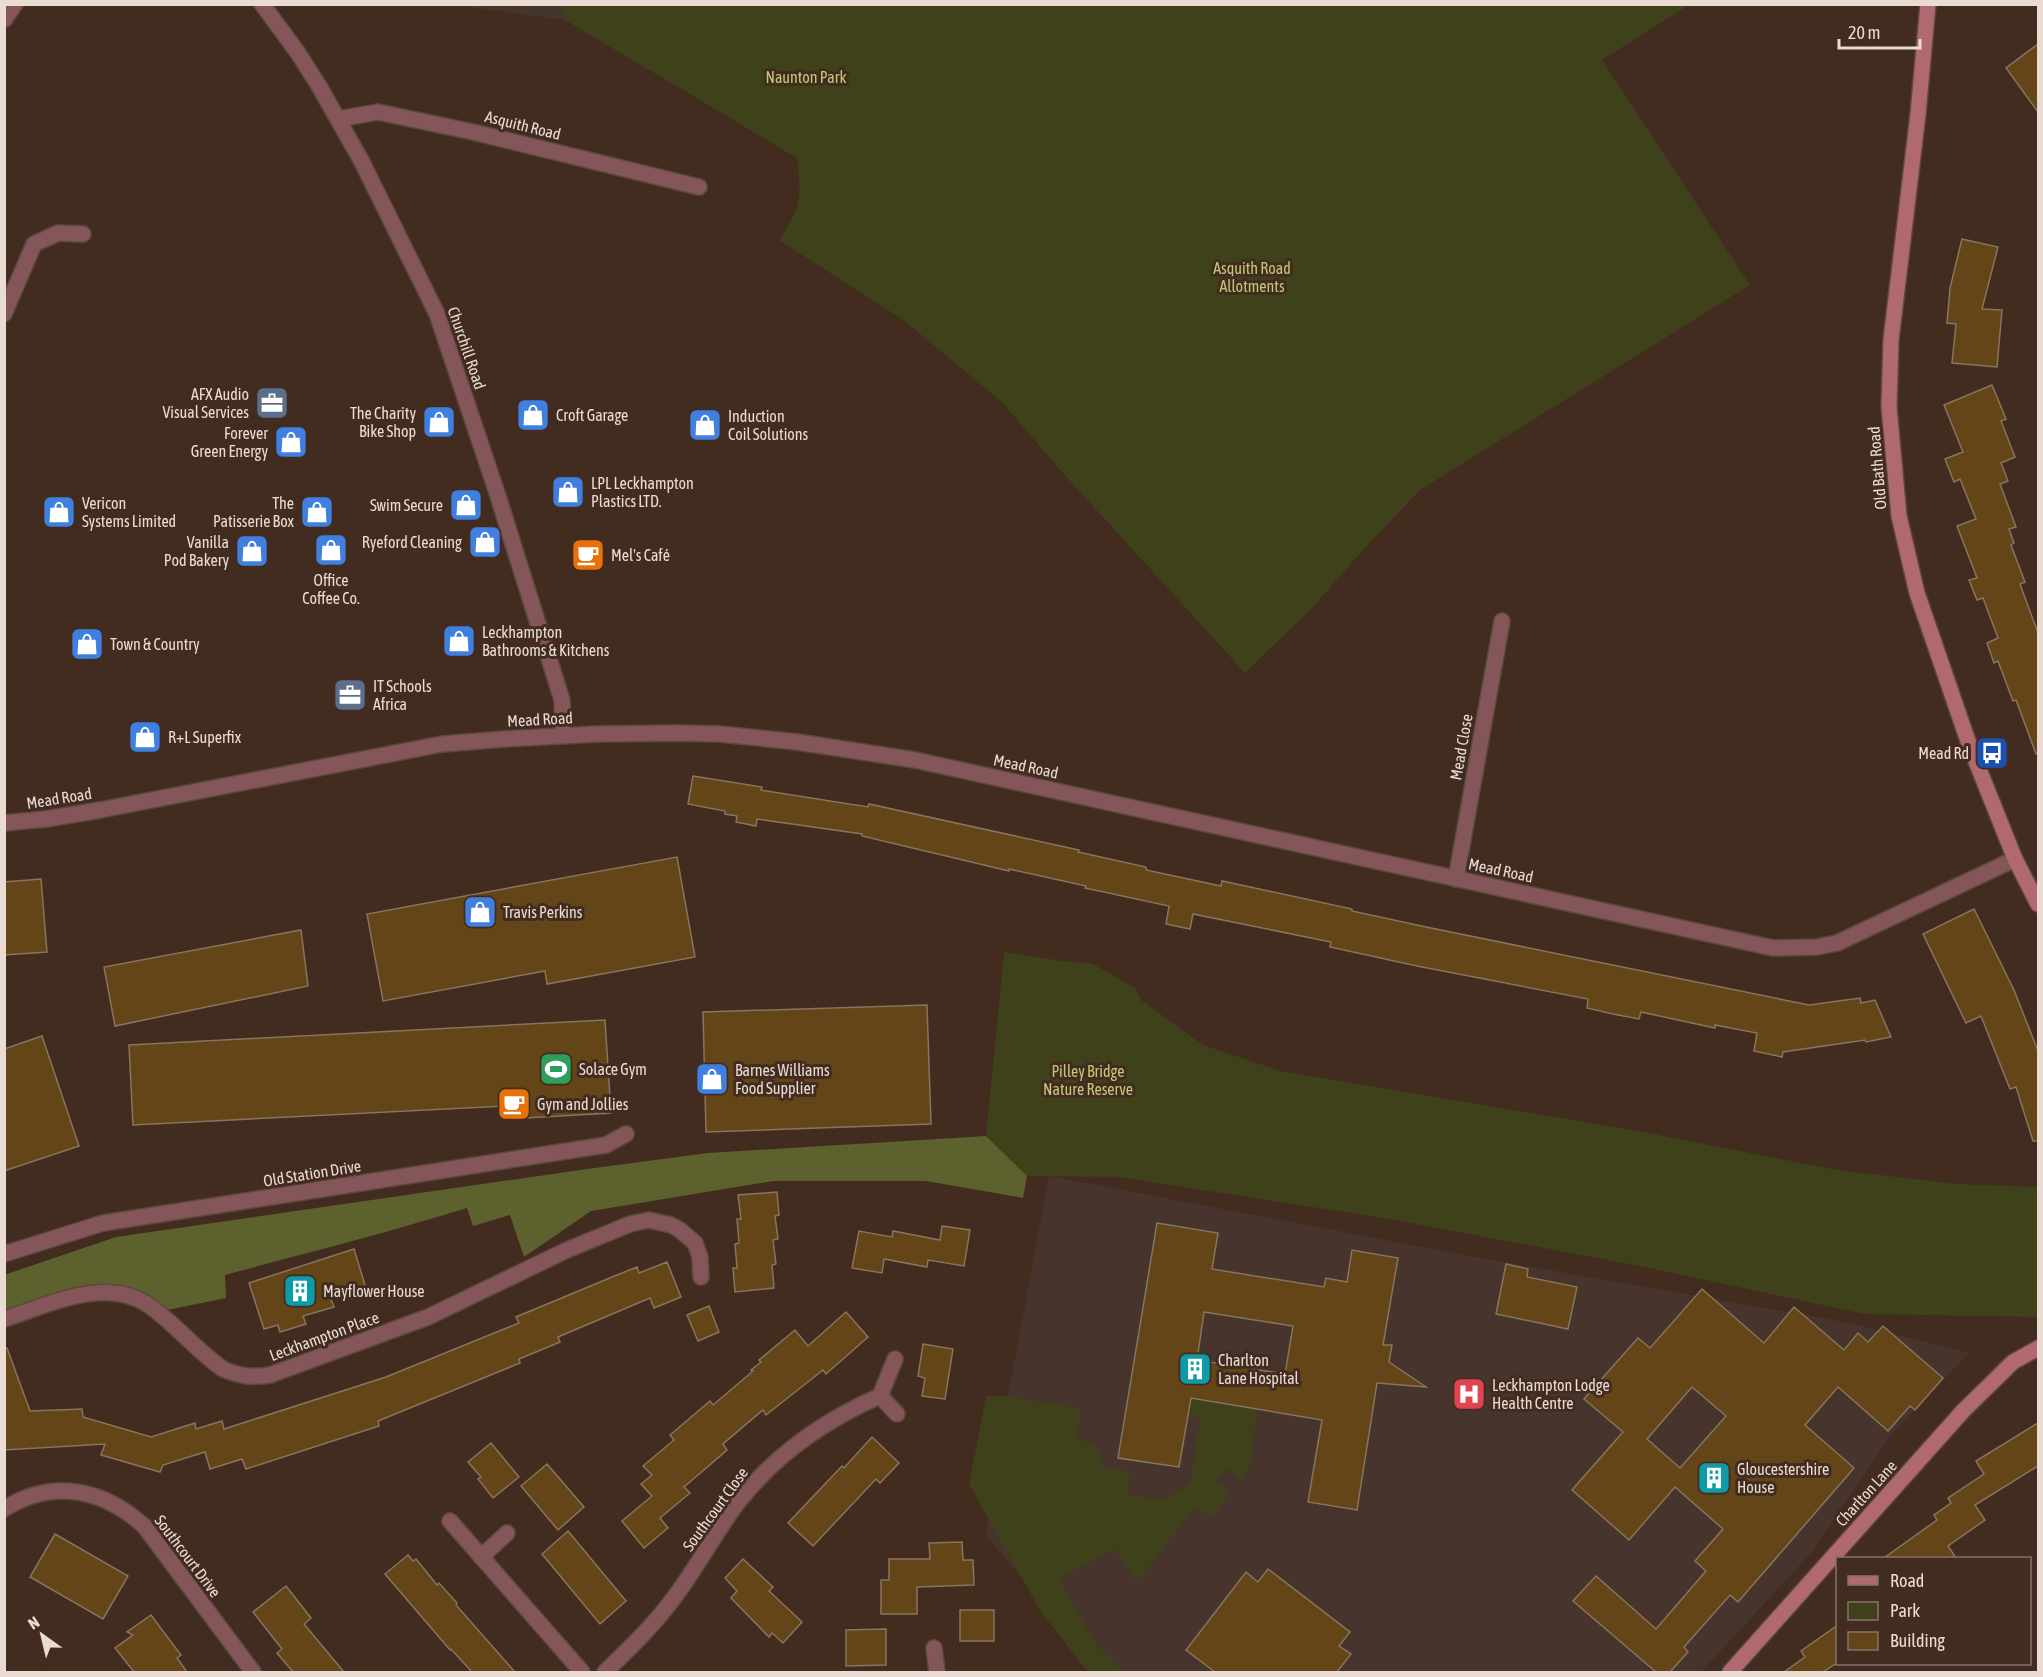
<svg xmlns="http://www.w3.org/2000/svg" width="2043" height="1677" font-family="'Asap Condensed',sans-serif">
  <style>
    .education { fill: #443729 }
    .medical { fill: #47352d }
    .green { fill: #3e411a }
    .forest { fill: #5c612d }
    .building { fill: #644517; stroke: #86755f; stroke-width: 1.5; fill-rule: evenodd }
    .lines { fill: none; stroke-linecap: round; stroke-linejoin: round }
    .street-casing { stroke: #5d483d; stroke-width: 18 }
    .secondary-casing { stroke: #5d483d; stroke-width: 18 }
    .street { stroke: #845659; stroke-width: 15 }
    .secondary { stroke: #b0696e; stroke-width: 15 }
    .labels { text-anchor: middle; stroke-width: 6; stroke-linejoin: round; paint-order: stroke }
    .park-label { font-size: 16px; fill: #c1c978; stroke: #422c20 }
    .street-label { font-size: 16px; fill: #eadbd3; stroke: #422c20 }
    .poi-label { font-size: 16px; fill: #eadbd3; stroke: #422c20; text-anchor: start }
  </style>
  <rect width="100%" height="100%" fill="#422c20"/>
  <!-- education -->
  <polygon class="education" points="456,5 563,5 565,20"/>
  <!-- medical -->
  <polygon class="medical" points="1049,1176 1464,1255 1850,1323 1969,1353 1890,1436 1811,1553 1701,1672 1104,1672 986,1536 996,1461"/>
  <!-- green -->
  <g class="green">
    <path d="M563 5H1689L1602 60 1750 285 1420 490 1361 552 1314 606 1245 673 1061 471 1002 402 902 319 779 240C801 210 802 195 797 158L565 20Z"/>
    <polygon points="1004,952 1062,961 1093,964 1135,988 1141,1000 1203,1045 1281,1071 1638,1131 1837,1170 1957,1184 2038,1187 2038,1317 1864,1314 1640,1266 1389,1219 1118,1177 1027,1176 986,1136"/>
    <path d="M986 1396H1003L1080 1408 1078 1440 1096 1444 1103 1467 1130 1472 1127 1495 1164 1500 1190 1483 1200 1419 1188 1416 1190 1398 1257 1409 1251 1463 1242 1481 1228 1468 1216 1481C1223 1485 1227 1487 1229 1495L1211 1518 1195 1507 1137 1582 1115 1549 1059 1578 1096 1645 1126 1672H1088L1041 1612 969 1484Z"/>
  </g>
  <!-- forest -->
  <path class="forest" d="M986 1136 1027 1176 1023 1198 926 1181H773L591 1211 524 1257 510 1215 473 1226 467 1208C387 1233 306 1253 225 1275L226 1298 162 1311 109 1285 5 1318 4 1275 116 1237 587 1169 708 1153Z"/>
  <!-- building -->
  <g class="building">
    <polygon points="2038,44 2038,112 2006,68"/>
    <polygon points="1962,239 1998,247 1982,309 2002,310 1997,367 1952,363 1956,324 1947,323 1950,288"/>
    <polygon points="1992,385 2006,419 2001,421 2015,457 2001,463 2008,481 2000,484 2016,527 2009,529 2014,543 2011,545 2025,582 2020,584 2038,633 2038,754 2036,754 2016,700 2013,701 1998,661 1994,663 1987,643 1998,638 1983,598 1977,600 1969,580 1977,578 1957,526 1976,519 1960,479 1954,482 1945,459 1963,452 1944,405"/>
    <polygon points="693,776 762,787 761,790 868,807 869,804 1079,850 1078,852 1146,867 1146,870 1221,886 1222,881 1352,909 1352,911 1426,927 1809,1005 1860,998 1861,1003 1875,1000 1891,1037 1866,1042 1865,1040 1783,1052 1782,1057 1754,1051 1757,1033 1715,1025 1715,1028 1641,1012 1639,1019 1613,1014 1587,1008 1588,999 1417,966 1330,947 1331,942 1193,914 1190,929 1166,924 1169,906 1085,888 1086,886 1009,869 1009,871 862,836 862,834 757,819 756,826 736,822 737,816 725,814 725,811 688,804"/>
    <polygon points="677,857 695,957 547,984 545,971 383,1001 367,914"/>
    <polygon points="41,879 47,952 4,955 4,882"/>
    <polygon points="1974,909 2014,990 2038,1051 2038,1141 2033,1141 2016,1087 2010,1089 1981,1016 1966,1023 1923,934"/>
    <polygon points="301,930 308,986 115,1026 104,967"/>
    <polygon points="927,1005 931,1124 706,1132 703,1012"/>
    <polygon points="605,1020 611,1113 506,1119 505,1106 133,1125 129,1045"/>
    <polygon points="42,1036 79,1146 4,1171 4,1049"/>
    <polygon points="777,1192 779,1215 775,1216 778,1239 773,1240 776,1264 772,1265 774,1288 735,1292 733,1268 737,1268 735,1244 739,1243 737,1219 741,1219 738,1195"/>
    <path d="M1157 1223 1218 1233 1212 1269 1324 1287 1326 1278 1347 1282 1352 1250 1398 1258 1383 1345H1392L1389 1362 1426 1387 1377 1383 1357 1510 1308 1502 1322 1420 1191 1398 1179 1467 1118 1458ZM1204 1312 1293 1326 1285 1374 1197 1360Z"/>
    <polygon points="942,1226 970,1230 964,1266 928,1260 927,1267 884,1259 882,1273 852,1268 859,1231 892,1237 893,1231 940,1240"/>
    <polygon points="354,1249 365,1285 330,1297 334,1307 303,1316 306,1324 280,1332 278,1325 264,1329 249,1283"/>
    <polygon points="667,1262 681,1297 654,1308 650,1298 558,1337 560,1342 519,1359 520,1363 378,1421 379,1426 246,1469 242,1459 210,1469 205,1452 163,1465 160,1472 101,1455 105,1444 4,1450 4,1348 7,1348 30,1411 82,1409 83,1417 151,1437 195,1423 196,1429 222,1421 224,1429 386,1377 519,1323 516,1317 617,1275 637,1267 639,1273"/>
    <polygon points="1506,1264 1528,1269 1527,1277 1577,1287 1568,1329 1496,1314"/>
    <path d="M1702 1289 1764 1343 1794 1307 1844 1350 1858 1333 1868 1342 1883 1326 1943 1378 1915 1410 1910 1406 1888 1431 1838 1387 1805 1425 1854 1468 1738 1602 1730 1595 1684 1647 1688 1652 1670 1672H1656L1573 1601 1596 1576 1656 1629 1706 1571 1695 1561 1723 1529 1675 1487 1629 1540 1572 1490 1623 1432 1584 1399 1638 1338 1650 1348ZM1692 1387 1726 1416 1680 1468 1647 1439Z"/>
    <polygon points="709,1306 719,1332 698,1341 687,1315"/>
    <polygon points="846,1312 868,1337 826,1374 823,1370 766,1415 763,1410 723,1444 727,1450 684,1487 690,1493 660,1518 668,1528 644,1548 622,1521 652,1496 641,1484 652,1475 643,1466 674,1440 670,1435 710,1401 713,1405 753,1371 751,1370 761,1362 759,1360 795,1330 808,1346"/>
    <polygon points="923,1344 953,1349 945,1399 922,1396 925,1378 918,1376"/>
    <polygon points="2038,1423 2038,1466 1975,1505 1985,1520 1948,1546 1956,1558 1884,1558 1937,1520 1934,1515 1951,1503 1948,1498 1984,1474 1976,1461"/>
    <polygon points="872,1437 899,1463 880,1483 876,1479 813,1546 788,1523 842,1466 844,1468"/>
    <polygon points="491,1443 519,1477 493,1498 478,1479 481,1477 468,1462"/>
    <polygon points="547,1464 584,1507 558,1530 521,1486"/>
    <polygon points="568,1531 626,1601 600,1624 542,1554"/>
    <polygon points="55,1534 128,1576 103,1619 30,1577"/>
    <polygon points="962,1542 963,1560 973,1560 974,1585 917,1587 917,1614 881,1614 881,1580 889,1580 889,1559 930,1559 929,1543"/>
    <polygon points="408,1555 413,1561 416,1559 437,1585 439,1583 457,1603 456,1605 515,1672 472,1672 451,1649 450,1650 385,1574"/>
    <polygon points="743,1559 773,1587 769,1591 802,1622 783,1643 772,1633 769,1637 731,1598 737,1591 725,1578"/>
    <polygon points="1268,1569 1350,1632 1339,1646 1351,1654 1337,1672 1215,1672 1186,1650 1246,1572 1258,1582"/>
    <polygon points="286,1586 311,1618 304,1624 344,1672 293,1672 277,1653 282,1649 253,1612"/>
    <rect x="960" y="1610" width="34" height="31"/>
    <polygon points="151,1615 181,1655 177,1658 187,1672 134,1672 115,1648 133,1635 127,1632"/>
    <polygon points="1838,1625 1838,1662 1823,1672 1784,1672 1805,1657 1801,1651"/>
    <polygon points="886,1629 886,1665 846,1666 846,1630"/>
  </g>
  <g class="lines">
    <!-- street casing -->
    <g class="street-casing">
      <g id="street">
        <polyline points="262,4 298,53 319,86 361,160 437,314 497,493 562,700 563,735"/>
        <polyline points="4,20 15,4"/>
        <polyline points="338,119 378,112 473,132 699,187"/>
        <polyline points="4,314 34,244 58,233 83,234"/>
        <polyline points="4,823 46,819 100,810 442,744 505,739 598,734 679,733 720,734 797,742 915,760 1773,948 1817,947 1837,943 2015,859"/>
        <polyline points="1456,879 1502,621"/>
        <polyline points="4,1254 103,1223 606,1145 626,1134"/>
        <path d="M4 1319C49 1305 106 1275 150 1306 176 1325 197 1351 223 1369 239 1376 252 1378 270 1375L428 1317 567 1250 630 1224 649 1220 671 1225 680 1230 695 1243 700 1257 701 1277"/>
        <polyline points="880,1396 897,1414"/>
        <path d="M4 1509C53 1478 104 1489 145 1527L253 1672"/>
        <polyline points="450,1521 582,1672"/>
        <polyline points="481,1557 507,1533"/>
        <polyline points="934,1648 937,1672"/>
        <path d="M605 1672C629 1649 653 1626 673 1599 697 1568 715 1532 739 1501 777 1453 825 1420 880 1396L895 1359"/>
      </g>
    </g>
    <!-- secondary casing -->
    <g class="secondary-casing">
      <g id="secondary">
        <polyline points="1928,4 1918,114 1891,340 1889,407 1899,516 1917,593 1969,744 2015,859 2038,904"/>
        <polyline points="1730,1672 1963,1411 2013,1362 2038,1348"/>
      </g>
    </g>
    <!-- street -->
    <use href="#street" class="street"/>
    <!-- secondary -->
    <use href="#secondary" class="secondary"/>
  </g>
  <!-- icons -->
  <defs>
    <g id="office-square" transform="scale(1.725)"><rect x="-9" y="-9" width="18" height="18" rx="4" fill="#5c6f8a" stroke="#422c20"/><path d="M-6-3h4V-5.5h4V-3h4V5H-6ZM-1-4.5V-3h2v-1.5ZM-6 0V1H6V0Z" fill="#fff"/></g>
    <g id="shop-square" transform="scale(1.725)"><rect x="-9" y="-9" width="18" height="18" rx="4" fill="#3f7fe0" stroke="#422c20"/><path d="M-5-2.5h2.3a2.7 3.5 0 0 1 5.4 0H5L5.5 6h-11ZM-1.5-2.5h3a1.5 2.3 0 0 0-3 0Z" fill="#fff"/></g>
    <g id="cafe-square" transform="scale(1.725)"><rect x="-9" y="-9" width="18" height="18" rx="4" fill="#e8710a" stroke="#422c20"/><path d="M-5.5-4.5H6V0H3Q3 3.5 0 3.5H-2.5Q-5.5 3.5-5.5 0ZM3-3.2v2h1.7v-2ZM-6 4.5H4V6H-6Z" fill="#fff"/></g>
    <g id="bus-square" transform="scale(1.725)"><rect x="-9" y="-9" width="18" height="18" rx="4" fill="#1a4fb4" stroke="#422c20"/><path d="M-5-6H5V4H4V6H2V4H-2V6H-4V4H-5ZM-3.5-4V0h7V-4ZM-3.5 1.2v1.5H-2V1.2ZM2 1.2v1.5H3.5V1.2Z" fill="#fff"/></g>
    <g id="stadium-square" transform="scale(1.725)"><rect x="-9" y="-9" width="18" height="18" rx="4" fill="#2e9e5b" stroke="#422c20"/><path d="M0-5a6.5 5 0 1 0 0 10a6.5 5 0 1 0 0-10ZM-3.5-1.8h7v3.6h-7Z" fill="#fff"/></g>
    <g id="building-square" transform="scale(1.725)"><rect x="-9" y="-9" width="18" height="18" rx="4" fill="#0f9aa8" stroke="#422c20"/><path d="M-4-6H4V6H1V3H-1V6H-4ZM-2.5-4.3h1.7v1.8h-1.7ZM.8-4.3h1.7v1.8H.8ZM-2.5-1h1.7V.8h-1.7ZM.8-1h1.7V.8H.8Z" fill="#fff"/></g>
    <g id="hospital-square" transform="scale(1.725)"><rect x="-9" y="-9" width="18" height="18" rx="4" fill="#e0444e" stroke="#422c20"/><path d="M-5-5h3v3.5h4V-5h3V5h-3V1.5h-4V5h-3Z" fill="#fff"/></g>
  </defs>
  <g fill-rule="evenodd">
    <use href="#office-square" x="272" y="403"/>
    <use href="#shop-square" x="533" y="415"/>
    <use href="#shop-square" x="439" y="422"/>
    <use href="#shop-square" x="705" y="425"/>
    <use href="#shop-square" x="291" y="442"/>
    <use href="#shop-square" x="568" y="492"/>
    <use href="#shop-square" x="466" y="505"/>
    <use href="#shop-square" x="59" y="512"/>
    <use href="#shop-square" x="317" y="512"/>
    <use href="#shop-square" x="485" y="542"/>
    <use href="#shop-square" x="331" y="550"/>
    <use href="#shop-square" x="252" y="551"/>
    <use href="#cafe-square" x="588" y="555"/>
    <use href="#shop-square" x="459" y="641"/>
    <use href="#shop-square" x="87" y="644"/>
    <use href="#office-square" x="350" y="695"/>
    <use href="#shop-square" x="145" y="737"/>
    <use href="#bus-square" x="1992" y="753"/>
    <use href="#shop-square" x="480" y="912"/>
    <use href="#stadium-square" x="556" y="1069"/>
    <use href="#shop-square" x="712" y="1079"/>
    <use href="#cafe-square" x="514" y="1104"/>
    <use href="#building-square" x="300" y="1291"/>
    <use href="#building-square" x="1195" y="1369"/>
    <use href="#hospital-square" x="1469" y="1394"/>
    <use href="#building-square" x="1714" y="1478"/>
  </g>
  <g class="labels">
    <!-- park labels -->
    <g class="park-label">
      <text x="806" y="83">Naunton Park</text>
      <text x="1252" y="274">Asquith Road<tspan x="1252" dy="18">Allotments</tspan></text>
      <text x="1088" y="1077">Pilley Bridge<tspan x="1088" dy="18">Nature Reserve</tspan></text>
    </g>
    <!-- street labels -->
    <g class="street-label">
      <text transform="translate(523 125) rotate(14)" y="6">Asquith Road</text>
      <text transform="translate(467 348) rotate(71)" y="6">Churchill Road</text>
      <text transform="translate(1877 468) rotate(-95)" y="6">Old Bath Road</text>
      <text transform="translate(540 719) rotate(-3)" y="6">Mead Road</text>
      <text transform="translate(1461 747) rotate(-80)" y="6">Mead Close</text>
      <text transform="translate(1026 766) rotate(12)" y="6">Mead Road</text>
      <text transform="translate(59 798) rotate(-9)" y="6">Mead Road</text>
      <text transform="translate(1501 870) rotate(12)" y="6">Mead Road</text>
      <text transform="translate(312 1173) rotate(-9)" y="6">Old Station Drive</text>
      <text transform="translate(324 1336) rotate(-20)" y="6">Leckhampton Place</text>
      <text transform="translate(1866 1493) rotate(-48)" y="6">Charlton Lane</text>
      <text transform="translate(715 1509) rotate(-54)" y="6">Southcourt Close</text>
      <text transform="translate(188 1556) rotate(53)" y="6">Southcourt Drive</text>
    </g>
    <!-- poi labels -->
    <g class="poi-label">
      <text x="249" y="400" text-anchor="end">AFX Audio<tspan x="249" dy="18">Visual Services</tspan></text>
      <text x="416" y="419" text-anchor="end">The Charity<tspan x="416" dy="18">Bike Shop</tspan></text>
      <text x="556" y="421">Croft Garage</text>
      <text x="728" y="422">Induction<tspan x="728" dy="18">Coil Solutions</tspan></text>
      <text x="268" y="439" text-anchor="end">Forever<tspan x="268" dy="18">Green Energy</tspan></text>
      <text x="591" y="489">LPL Leckhampton<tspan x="591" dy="18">Plastics LTD.</tspan></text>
      <text x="82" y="509">Vericon<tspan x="82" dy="18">Systems Limited</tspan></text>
      <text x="294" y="509" text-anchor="end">The<tspan x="294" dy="18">Patisserie Box</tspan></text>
      <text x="443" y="511" text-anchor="end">Swim Secure</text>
      <text x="229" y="548" text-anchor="end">Vanilla<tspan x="229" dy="18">Pod Bakery</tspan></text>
      <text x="462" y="548" text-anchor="end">Ryeford Cleaning</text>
      <text x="611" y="561">Mel's Café</text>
      <text x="331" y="586" text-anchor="middle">Office<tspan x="331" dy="18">Coffee Co.</tspan></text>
      <text x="482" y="638">Leckhampton<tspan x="482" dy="18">Bathrooms &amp; Kitchens</tspan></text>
      <text x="110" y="650">Town &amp; Country</text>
      <text x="373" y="692">IT Schools<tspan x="373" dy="18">Africa</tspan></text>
      <text x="168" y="743">R+L Superfix</text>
      <text x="1969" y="759" text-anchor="end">Mead Rd</text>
      <text x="503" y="918">Travis Perkins</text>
      <text x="579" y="1075">Solace Gym</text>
      <text x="735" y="1076">Barnes Williams<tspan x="735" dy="18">Food Supplier</tspan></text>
      <text x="537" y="1110">Gym and Jollies</text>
      <text x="323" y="1297">Mayflower House</text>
      <text x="1218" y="1366">Charlton<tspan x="1218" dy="18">Lane Hospital</tspan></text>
      <text x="1492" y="1391">Leckhampton Lodge<tspan x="1492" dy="18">Health Centre</tspan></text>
      <text x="1737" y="1475">Gloucestershire<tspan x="1737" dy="18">House</tspan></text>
    </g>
  </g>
  <!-- border -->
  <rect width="2043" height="1677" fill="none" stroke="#eadbd3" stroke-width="12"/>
  <!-- legend -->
  <rect x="1836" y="1557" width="195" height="108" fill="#422c20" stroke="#857268" stroke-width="1.5"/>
  <rect x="1848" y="1576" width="30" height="9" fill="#b0696e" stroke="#857268" stroke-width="1.5"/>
  <text x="1890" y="1587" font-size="18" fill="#eadbd3">Road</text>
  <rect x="1848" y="1602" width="30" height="18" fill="#3e411a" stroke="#857268" stroke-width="1.5"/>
  <text x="1890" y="1617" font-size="18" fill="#eadbd3">Park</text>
  <rect x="1848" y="1632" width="30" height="18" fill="#644517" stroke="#857268" stroke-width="1.5"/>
  <text x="1890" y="1647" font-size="18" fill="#eadbd3">Building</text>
  <!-- north arrow -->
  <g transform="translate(42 1635) rotate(326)" stroke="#422c20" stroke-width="4.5" paint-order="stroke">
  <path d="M0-4.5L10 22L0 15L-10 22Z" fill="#eadbd3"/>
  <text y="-9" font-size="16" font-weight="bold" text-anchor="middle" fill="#eadbd3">N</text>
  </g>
  <!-- scale -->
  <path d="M1839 39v9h81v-9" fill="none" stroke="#eadbd3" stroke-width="3"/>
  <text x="1848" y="39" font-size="18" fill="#eadbd3" stroke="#422c20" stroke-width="4.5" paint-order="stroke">20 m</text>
</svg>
